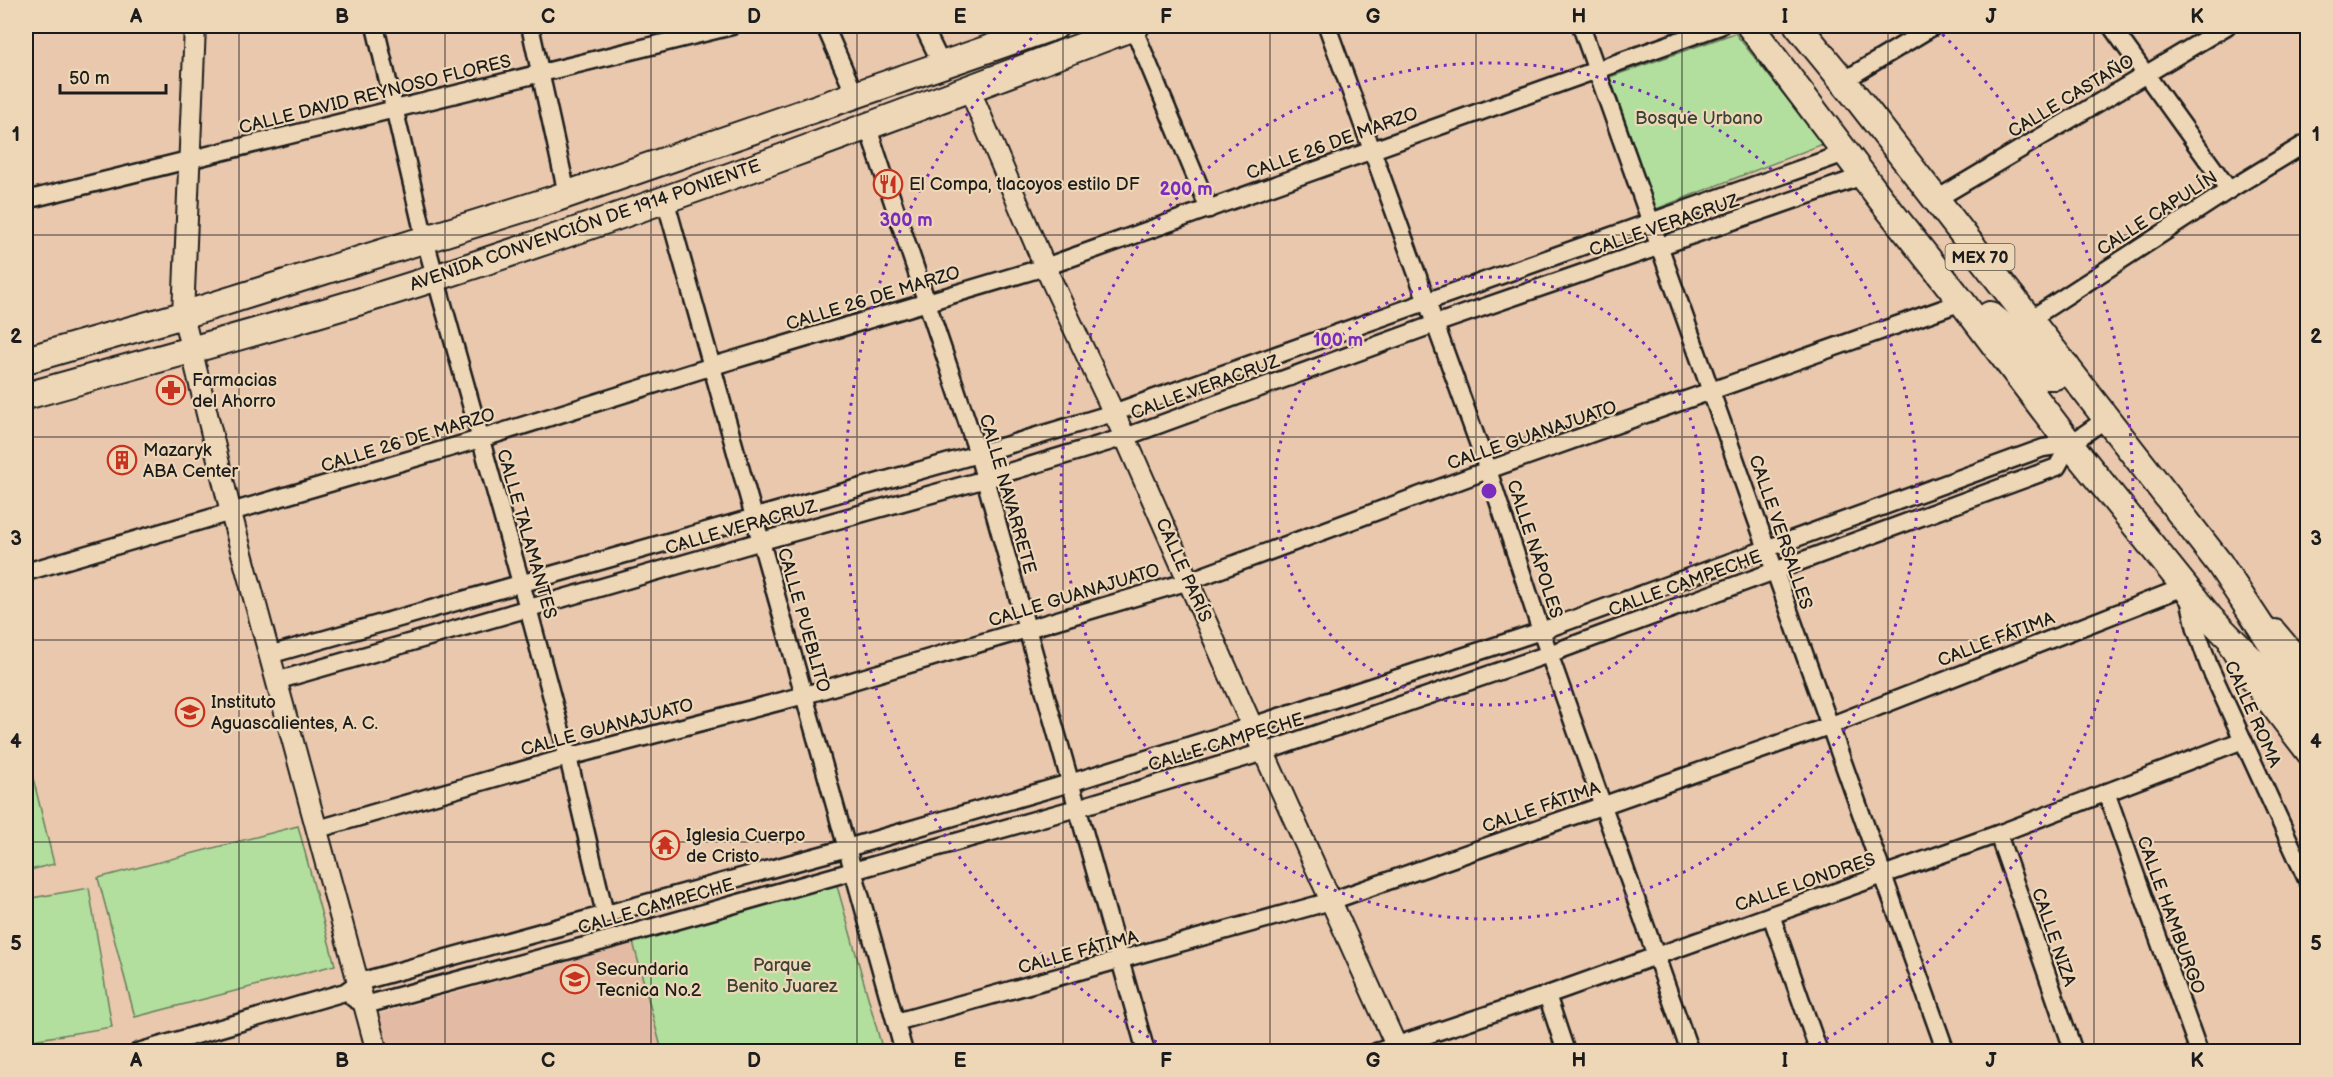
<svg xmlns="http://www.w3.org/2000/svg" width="2333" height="1077" font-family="'Balsamiq Sans',sans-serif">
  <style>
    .built { fill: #e3bba5 }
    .green { fill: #b2df9d; stroke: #677e5c; stroke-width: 1.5 }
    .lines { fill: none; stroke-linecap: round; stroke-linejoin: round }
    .minor-casing { stroke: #1c1c1c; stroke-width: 21 }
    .tertiary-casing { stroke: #1c1c1c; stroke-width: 24 }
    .primary-casing { stroke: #1c1c1c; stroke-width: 30 }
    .minor { stroke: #eed7b7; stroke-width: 16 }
    .tertiary { stroke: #eed7b7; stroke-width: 20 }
    .primary { stroke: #eed7b7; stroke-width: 26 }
    .grid { fill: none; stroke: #1c1c1c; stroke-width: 1.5; stroke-opacity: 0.55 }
    .ring { fill: none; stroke: #7b2cbf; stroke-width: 3; stroke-dasharray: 3 6 }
    .labels { text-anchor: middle; stroke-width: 4.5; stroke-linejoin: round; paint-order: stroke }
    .shield { fill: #eed7b7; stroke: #5b544a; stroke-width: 1.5 }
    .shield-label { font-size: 16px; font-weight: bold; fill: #1c1c1c }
    .street-label { font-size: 18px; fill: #1c1c1c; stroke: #eed7b7 }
    .park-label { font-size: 18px; fill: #3a4336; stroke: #eed7b7 }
    .poi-label { font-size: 18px; fill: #1c1c1c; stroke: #eed7b7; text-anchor: start }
    .centre { fill: #7b2cbf; stroke: #eed7b7; stroke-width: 3 }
    .ring-label { font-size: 18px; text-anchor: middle; font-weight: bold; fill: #7b2cbf; stroke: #eed7b7; stroke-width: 4.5; stroke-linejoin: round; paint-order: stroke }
    .neatline { fill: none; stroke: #1c1c1c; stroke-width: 2 }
    .grid-label { font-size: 20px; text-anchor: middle; font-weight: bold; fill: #1c1c1c }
  </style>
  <rect width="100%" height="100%" fill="#eac8ae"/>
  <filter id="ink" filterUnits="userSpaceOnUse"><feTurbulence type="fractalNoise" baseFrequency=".0167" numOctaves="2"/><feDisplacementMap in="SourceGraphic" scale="12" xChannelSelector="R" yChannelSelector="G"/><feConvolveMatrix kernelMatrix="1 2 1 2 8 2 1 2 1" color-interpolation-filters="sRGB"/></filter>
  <g filter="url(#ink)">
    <!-- built -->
    <polygon class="built" points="634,944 662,1051 389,1051 379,1014"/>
    <!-- green -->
    <g class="green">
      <polygon points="1735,33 1823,144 1656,209 1610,77"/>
      <polygon points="26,749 54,864 26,871"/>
      <polygon points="298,826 335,965 135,1017 98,878"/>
      <polygon points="836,882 883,1051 662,1051 632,938"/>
      <polygon points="89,888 112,1027 26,1041 26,899"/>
    </g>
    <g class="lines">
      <!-- minor casing -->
      <g class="minor-casing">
        <g id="minor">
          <polyline points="375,26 425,240 528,608 568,757 605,914"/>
          <polyline points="530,26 567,194"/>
          <polyline points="825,26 855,95"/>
          <polyline points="923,26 942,65"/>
          <polyline points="1327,26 1488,470 1541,631 1690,1052"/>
          <polyline points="1581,26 1946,1052"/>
          <polyline points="2111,26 2229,190"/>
          <polyline points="1133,27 1209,209"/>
          <polyline points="1843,81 1934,26"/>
          <polyline points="867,125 978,454 1146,1052"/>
          <polyline points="665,199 904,1052"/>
          <polyline points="26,200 732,26"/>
          <polyline points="1935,200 2227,26"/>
          <polyline points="2029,320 2229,190 2308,142"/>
          <polyline points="26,572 480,439 713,366 1045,267 1720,26"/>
          <polyline points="2189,598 2196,629 2209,666 2308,882"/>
          <polyline points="269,655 978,454 1113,413 1845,153"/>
          <polyline points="276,681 762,541 986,479 1125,437 1435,324 1863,176"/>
          <polyline points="2106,792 2199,1052"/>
          <polyline points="318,829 568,757 805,695 1189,581 1488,470 1962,302"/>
          <polyline points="1998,834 2074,1052"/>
          <polyline points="1771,915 1819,1052"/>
          <polyline points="1547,995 1566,1052"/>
          <polyline points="353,998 365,1005 611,939 1077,808 1264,752 1549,654 2057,467 2070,444 2106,419"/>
          <polyline points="896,1022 1331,901 1829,726 2184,587"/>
          <polyline points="138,1052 345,992 359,982 847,848 1070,783 1252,726 1541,631 2043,448 2070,444"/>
          <polyline points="1376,1052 1547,995 1998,834 2243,740"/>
        </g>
      </g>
      <!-- tertiary casing -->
      <g class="tertiary-casing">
        <g id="tertiary">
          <polyline points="195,26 183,315 231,513 377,1052"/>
          <polyline points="969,88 1045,267 1125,437 1252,726 1399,1052"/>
          <polyline points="2275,630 2308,669"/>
          <polyline points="2230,648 2248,677 2308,755"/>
        </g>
      </g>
      <!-- primary casing -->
      <g class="primary-casing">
        <g id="primary">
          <polyline points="1750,26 1883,202 1962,302 2070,444 2210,618 2276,684 2308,726"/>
          <polyline points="1798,26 1857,98 2219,563 2290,671 2308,694"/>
          <polyline points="1990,315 2001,324 2039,372 2046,376 2055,376 2066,366"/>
          <polyline points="26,360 183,315 551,200 1055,26"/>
          <path d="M26 396C163 357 302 321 438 277 673 200 905 113 1136 26"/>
        </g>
      </g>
      <!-- minor -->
      <use href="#minor" class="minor"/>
      <!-- tertiary -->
      <use href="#tertiary" class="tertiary"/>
      <!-- primary -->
      <use href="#primary" class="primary"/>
    </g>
  </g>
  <!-- grid -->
  <path class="grid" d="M239 26V1052M445 26V1052M651 26V1052M857 26V1052M1063 26V1052M1270 26V1052M1476 26V1052M1682 26V1052M1888 26V1052M2094 26V1052M26 235H2308M26 437H2308M26 640H2308M26 842H2308"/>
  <!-- distance rings -->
  <g class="ring">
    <circle cx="1489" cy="491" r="214"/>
    <circle cx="1489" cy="491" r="428"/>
    <path d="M1172 1051A643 643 0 0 1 1042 28M1936 28A643 643 0 0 1 1806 1051"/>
  </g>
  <!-- icons -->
  <defs>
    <g id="restaurant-ring" transform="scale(1.5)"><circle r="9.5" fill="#eed7b7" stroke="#c8321e" stroke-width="1.5"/><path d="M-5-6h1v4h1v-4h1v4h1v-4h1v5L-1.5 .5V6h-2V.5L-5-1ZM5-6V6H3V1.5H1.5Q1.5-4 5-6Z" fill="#c8321e"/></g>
    <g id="pharmacy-ring" transform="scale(1.5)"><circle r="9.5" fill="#eed7b7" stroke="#c8321e" stroke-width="1.5"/><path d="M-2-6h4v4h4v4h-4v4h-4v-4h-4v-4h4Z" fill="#c8321e"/></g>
    <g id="building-ring" transform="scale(1.5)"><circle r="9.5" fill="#eed7b7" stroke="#c8321e" stroke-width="1.5"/><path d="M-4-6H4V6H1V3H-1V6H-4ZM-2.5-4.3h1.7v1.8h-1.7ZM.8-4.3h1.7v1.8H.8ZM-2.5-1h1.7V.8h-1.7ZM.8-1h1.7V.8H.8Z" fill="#c8321e"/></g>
    <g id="university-ring" transform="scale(1.5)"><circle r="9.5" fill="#eed7b7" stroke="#c8321e" stroke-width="1.5"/><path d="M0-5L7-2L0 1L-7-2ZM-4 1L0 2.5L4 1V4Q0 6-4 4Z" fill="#c8321e"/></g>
    <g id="temple-ring" transform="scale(1.5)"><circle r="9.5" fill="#eed7b7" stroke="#c8321e" stroke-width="1.5"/><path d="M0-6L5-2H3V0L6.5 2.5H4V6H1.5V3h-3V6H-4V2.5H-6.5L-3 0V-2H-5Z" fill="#c8321e"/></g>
    <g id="school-ring" transform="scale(1.5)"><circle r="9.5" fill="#eed7b7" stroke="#c8321e" stroke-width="1.5"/><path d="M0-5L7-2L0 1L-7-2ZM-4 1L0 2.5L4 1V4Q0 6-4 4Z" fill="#c8321e"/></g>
  </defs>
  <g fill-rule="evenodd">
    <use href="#restaurant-ring" x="888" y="184"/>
    <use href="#pharmacy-ring" x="171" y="390"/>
    <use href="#building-ring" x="122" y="460"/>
    <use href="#university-ring" x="190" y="712"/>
    <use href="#temple-ring" x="665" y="845"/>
    <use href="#school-ring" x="575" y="979"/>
  </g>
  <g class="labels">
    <!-- shield labels -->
    <rect class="shield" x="1945.5" y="244" width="69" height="26" rx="4.5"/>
    <g class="shield-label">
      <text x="1980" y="263">MEX 70</text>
    </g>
    <!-- street labels -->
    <g class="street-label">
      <text transform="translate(375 94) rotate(-14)" y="6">CALLE DAVID REYNOSO FLORES</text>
      <text transform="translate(2071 96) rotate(-31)" y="6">CALLE CASTAÑO</text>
      <text transform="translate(1332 143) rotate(-20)" y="6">CALLE 26 DE MARZO</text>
      <text transform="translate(2157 213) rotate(-33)" y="6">CALLE CAPULÍN</text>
      <text transform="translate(585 225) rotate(-19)" y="6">AVENIDA CONVENCIÓN DE 1914 PONIENTE</text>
      <text transform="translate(1664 225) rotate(-19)" y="6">CALLE VERACRUZ</text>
      <text transform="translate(873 298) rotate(-17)" y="6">CALLE 26 DE MARZO</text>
      <text transform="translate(1205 387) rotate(-20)" y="6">CALLE VERACRUZ</text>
      <text transform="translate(1532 435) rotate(-19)" y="6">CALLE GUANAJUATO</text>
      <text transform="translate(408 440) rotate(-17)" y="6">CALLE 26 DE MARZO</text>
      <text transform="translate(1008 494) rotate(74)" y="6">CALLE NAVARRETE</text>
      <text transform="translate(741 527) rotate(-16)" y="6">CALLE VERACRUZ</text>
      <text transform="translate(1781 532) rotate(71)" y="6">CALLE VERSALLES</text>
      <text transform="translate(527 534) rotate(74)" y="6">CALLE TALAMANTES</text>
      <text transform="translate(1535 549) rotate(72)" y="6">CALLE NÁPOLES</text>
      <text transform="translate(1184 570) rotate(66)" y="6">CALLE PARÍS</text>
      <text transform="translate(1685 583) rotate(-20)" y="6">CALLE CAMPECHE</text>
      <text transform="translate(1074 595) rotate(-17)" y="6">CALLE GUANAJUATO</text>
      <text transform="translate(804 620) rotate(74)" y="6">CALLE PUEBLITO</text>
      <text transform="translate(1996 639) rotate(-21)" y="6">CALLE FÁTIMA</text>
      <text transform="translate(2253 714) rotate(66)" y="6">CALLE ROMA</text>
      <text transform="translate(607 727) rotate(-15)" y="6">CALLE GUANAJUATO</text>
      <text transform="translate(1226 742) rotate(-17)" y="6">CALLE CAMPECHE</text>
      <text transform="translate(1541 807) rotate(-19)" y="6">CALLE FÁTIMA</text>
      <text transform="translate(1805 882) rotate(-19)" y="6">CALLE LONDRES</text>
      <text transform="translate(656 906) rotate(-16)" y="6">CALLE CAMPECHE</text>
      <text transform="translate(2171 915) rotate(70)" y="6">CALLE HAMBURGO</text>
      <text transform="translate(2054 937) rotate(71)" y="6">CALLE NIZA</text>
      <text transform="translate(1078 952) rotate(-15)" y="6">CALLE FÁTIMA</text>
    </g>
    <!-- park labels -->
    <g class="park-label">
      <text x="1699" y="124">Bosque Urbano</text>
      <text x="782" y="971">Parque<tspan x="782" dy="21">Benito Juarez</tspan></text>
    </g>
    <!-- poi labels -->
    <g class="poi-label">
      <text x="909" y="190">El Compa, tlacoyos estilo DF</text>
      <text x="192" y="386">Farmacias<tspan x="192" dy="21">del Ahorro</tspan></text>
      <text x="143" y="456">Mazaryk<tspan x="143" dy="21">ABA Center</tspan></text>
      <text x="211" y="708">Instituto<tspan x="211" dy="21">Aguascalientes, A. C.</tspan></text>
      <text x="686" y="841">Iglesia Cuerpo<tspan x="686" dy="21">de Cristo</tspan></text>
      <text x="596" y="975">Secundaria<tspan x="596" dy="21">Tecnica No.2</tspan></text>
    </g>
  </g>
  <circle cx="1489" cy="491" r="9" class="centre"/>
  <g class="ring-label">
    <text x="1186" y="195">200 m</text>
    <text x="906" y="226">300 m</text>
    <text x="1338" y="346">100 m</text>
  </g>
  <!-- margin -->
  <rect width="2333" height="1077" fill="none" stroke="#eed7b7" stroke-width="66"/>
  <!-- scale -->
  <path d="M60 84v9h106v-9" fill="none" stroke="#1c1c1c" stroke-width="3"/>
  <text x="69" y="84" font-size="18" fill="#1c1c1c" stroke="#eed7b7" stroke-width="4.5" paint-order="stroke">50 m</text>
  <rect x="33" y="33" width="2267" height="1011" class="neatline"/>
  <g class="grid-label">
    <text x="136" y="23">A</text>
    <text x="342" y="23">B</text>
    <text x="548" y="23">C</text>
    <text x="754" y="23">D</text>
    <text x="960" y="23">E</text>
    <text x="1166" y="23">F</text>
    <text x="1373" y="23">G</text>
    <text x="1579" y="23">H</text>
    <text x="1785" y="23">I</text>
    <text x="1991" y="23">J</text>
    <text x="2197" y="23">K</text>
    <text x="16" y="141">1</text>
    <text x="2316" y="141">1</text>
    <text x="16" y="343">2</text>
    <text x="2316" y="343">2</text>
    <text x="16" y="545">3</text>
    <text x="2316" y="545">3</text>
    <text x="16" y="748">4</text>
    <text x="2316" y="748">4</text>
    <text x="16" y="950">5</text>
    <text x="2316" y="950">5</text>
    <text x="136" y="1067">A</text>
    <text x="342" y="1067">B</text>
    <text x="548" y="1067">C</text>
    <text x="754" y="1067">D</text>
    <text x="960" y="1067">E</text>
    <text x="1166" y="1067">F</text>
    <text x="1373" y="1067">G</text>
    <text x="1579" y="1067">H</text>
    <text x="1785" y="1067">I</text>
    <text x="1991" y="1067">J</text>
    <text x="2197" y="1067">K</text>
  </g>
</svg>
